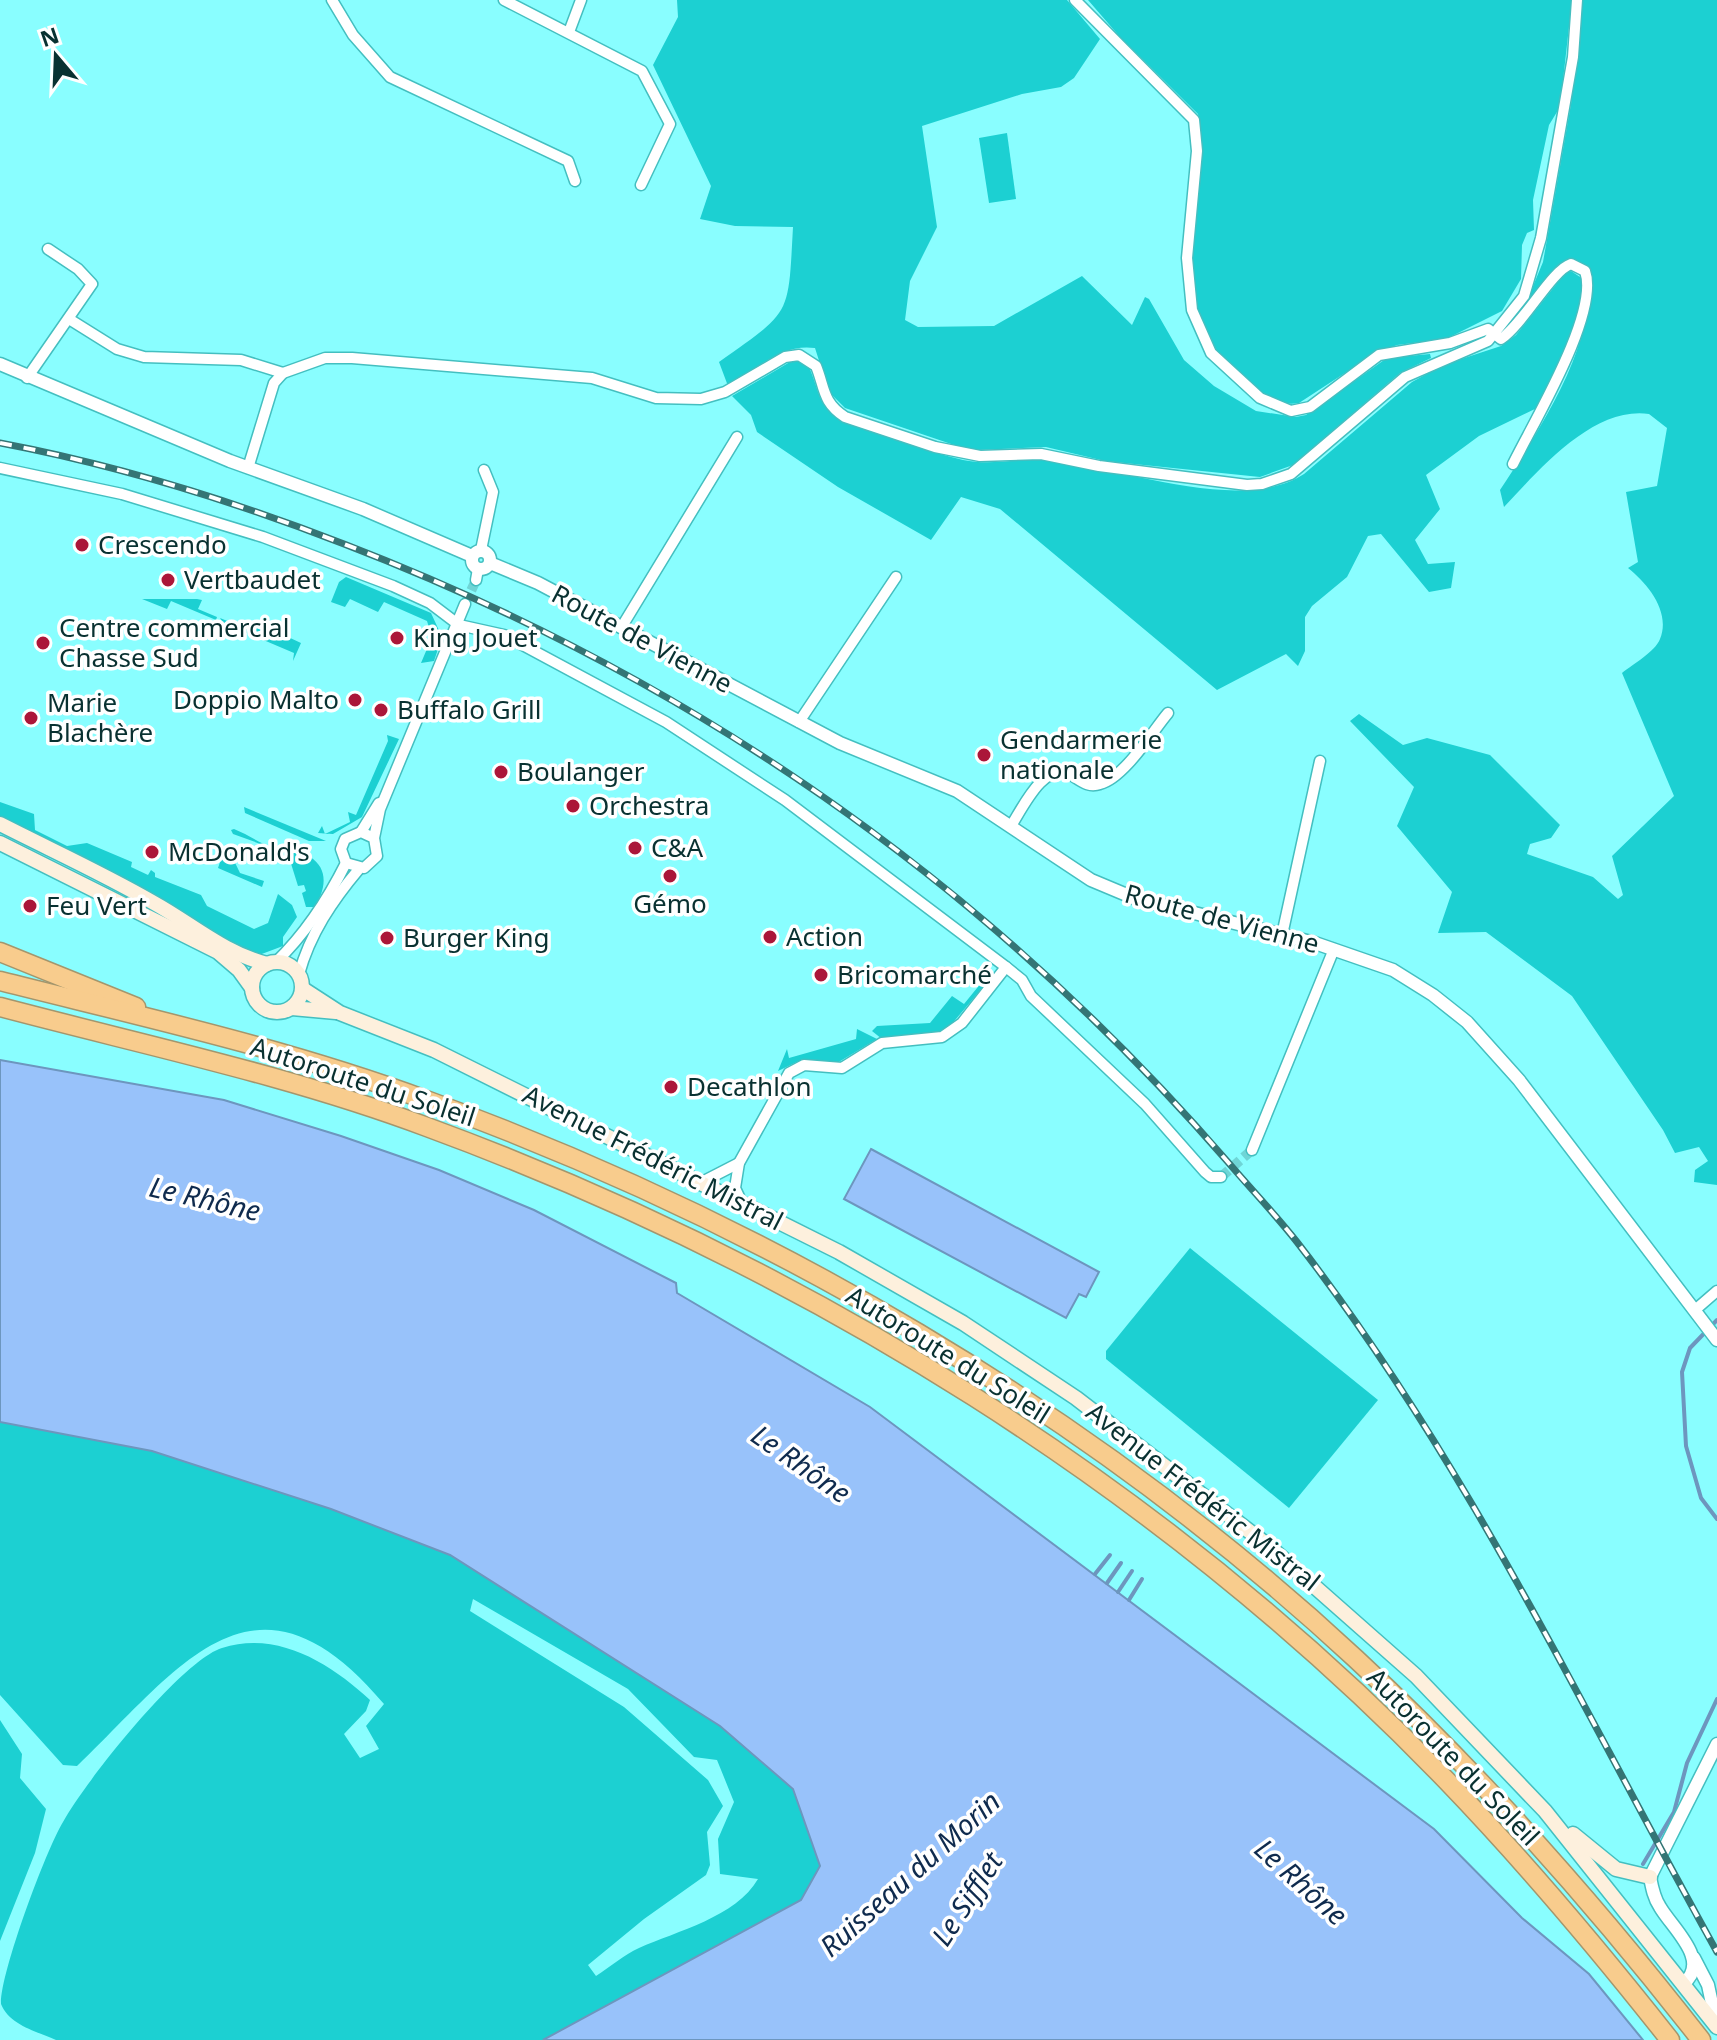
<svg xmlns="http://www.w3.org/2000/svg" width="1717" height="2040" font-family="'Noto Sans',sans-serif">
  <style>
    .green { fill: #1cd0d2; fill-rule: evenodd }
    .water { fill: #98c2fa; stroke: #6d96be; stroke-width: 2 }
    .lines { fill: none; stroke-linecap: round; stroke-linejoin: round }
    .stream { stroke: #6d96be; stroke-width: 4 }
    .minor-tunnel { stroke: #6fd5d6; stroke-width: 10; stroke-dasharray: 10 5; stroke-linecap: butt }
    .minor-casing { stroke: #44bfc0; stroke-width: 13 }
    .tertiary-casing { stroke: #44bfc0; stroke-width: 15 }
    .secondary-casing { stroke: #44bfc0; stroke-width: 17 }
    .motorway-casing { stroke: #a4966d; stroke-width: 21 }
    .minor { stroke: #fff; stroke-width: 10 }
    .tertiary { stroke: #fff; stroke-width: 12 }
    .secondary { stroke: #fdf0dd; stroke-width: 14 }
    .motorway { stroke: #f8cc8d; stroke-width: 18 }
    .rail-casing { stroke: #347575; stroke-width: 7 }
    .rail { stroke: #fff; stroke-width: 4; stroke-dasharray: 12; stroke-linecap: butt }
    .poi-dot { fill: #ab1639; stroke: #fff; stroke-width: 3 }
    .labels { text-anchor: middle; stroke-width: 7; stroke-linejoin: round; paint-order: stroke }
    .poi-label { font-size: 26px; fill: #093131; stroke: #fff; text-anchor: start }
    .street-label { font-size: 26px; fill: #093131; stroke: #fff }
    .water-label { font-size: 28px; font-style: italic; fill: #0f2b4e; stroke: #fff }
  </style>
  <rect width="100%" height="100%" fill="#89feff"/>
  <!-- green -->
  <g class="green">
    <path d="M677 0H1067L1100 39 1074 78 1061 87 1022 94 922 126 937 227 910 281 905 320 918 327 994 326 1082 276 1132 325 1145 297 1149 299 1184 360 1214 386 1256 411 1296 417 1306 415 1387 358 1430 354 1431 358 1400 373 1293 465 1260 477 1105 461 1046 447 979 450 960 447 845 408 829 392 815 348C781 343 756 370 728 386L719 362C792 310 788 318 793 227L735 226 700 219 711 186 653 65 678 17Z"/>
    <path d="M1088 0H1572L1560 107 1549 125 1533 200 1534 230 1527 233 1522 245 1521 279 1502 311 1446 339 1397 345 1374 354 1299 403C1278 407 1261 394 1246 380 1230 364 1211 351 1202 330 1182 286 1198 181 1201 129L1198 114 1120 37Z"/>
    <path d="M1583 0H1717V1185L1694 1182 1695 1170 1708 1161 1699 1147 1675 1153 1663 1130 1572 996 1486 932 1438 933 1452 892 1397 826 1414 787 1350 721 1359 714 1403 745 1427 738 1490 755 1560 825 1551 838 1530 844 1527 854 1593 877 1618 899 1623 895 1612 856 1674 796 1622 673C1633 664 1655 652 1660 639 1671 612 1648 584 1628 568L1638 562 1626 492 1657 486 1667 428 1649 414C1593 406 1539 470 1504 507L1500 490C1527 449 1561 397 1577 350 1584 329 1604 278 1581 263 1574 259 1566 260 1558 265 1547 274 1538 292 1529 304L1526 303 1543 262 1571 104Z"/>
    <polygon points="1007,133 1016,199 989,203 979,138"/>
    <path d="M1571 271 1583 279 1577 322 1537 408 1479 436 1426 475 1440 509 1415 540 1428 564 1455 562 1451 588 1429 592 1381 534 1368 536 1347 577 1312 606 1305 617V651L1298 666 1286 654 1217 690 1000 509 961 497 931 540 838 487 757 432 751 415 732 396 795 359 808 365C821 393 816 406 846 423 885 435 924 451 963 460 992 466 1019 458 1048 460 1120 467 1241 515 1304 474L1412 382 1443 365 1501 346 1516 335 1565 273Z"/>
    <polygon points="346,577 431,613 442,637 434,661 421,663 432,637 427,621 384,602 378,612 350,599 345,607 331,602 339,582"/>
    <polygon points="142,599 197,599 202,600 198,609 217,617 216,620 171,601 167,609"/>
    <polygon points="220,618 249,630 253,622 260,624 301,643 293,661 294,653 223,623"/>
    <polygon points="387,735 399,739 362,817 333,834 318,833 322,826 325,834 350,822 348,812 356,815 388,741"/>
    <polygon points="0,802 34,814 35,830 67,846 87,843 132,862 131,867 148,875 151,870 155,873 155,877 201,895 207,906 254,929 268,923 278,894 292,905 297,917 283,937 283,946 259,955 239,947 156,895 0,816"/>
    <polygon points="244,807 326,841 309,841 245,813"/>
    <path d="M234 829C247 834 259 843 273 848 285 852 300 851 310 857 330 869 325 892 314 907H306L302 893 306 891 304 885 298 886 288 854 233 834 231 830Z"/>
    <polygon points="226,844 240,873 264,881 262,887 218,868"/>
    <polygon points="986,977 988,981 945,1032 882,1039 872,1031 877,1026 930,1023 952,996 964,1004"/>
    <polygon points="857,1029 877,1039 837,1063 803,1059 778,1071 787,1049 789,1058 856,1039"/>
    <polygon points="1190,1248 1378,1400 1289,1508 1106,1359 1106,1351"/>
    <path d="M0 1422 152 1451 331 1509 450 1555 720 1726 793 1789 821 1867 801 1900 543 2040H56C38 2032 9 2025 1 2004 0 1974 45 1852 63 1822 85 1782 182 1660 222 1648 278 1630 331 1664 370 1700L366 1711 344 1734 360 1758 379 1749 366 1726 384 1704C255 1551 181 1666 77 1766L63 1765 0 1695ZM473 1599 628 1689 694 1757 717 1760 734 1802 718 1839 720 1874 758 1879C736 1917 677 1931 639 1948 624 1955 610 1967 596 1976L588 1965 644 1919 706 1875 710 1865 707 1832 723 1806 708 1780 624 1707 470 1611Z"/>
    <polygon points="0,1720 22,1754 20,1778 46,1809 35,1853 0,1941"/>
  </g>
  <!-- water -->
  <g class="water">
    <polygon points="0,1060 224,1100 341,1136 439,1170 534,1210 676,1283 677,1293 870,1407 1434,1829 1522,1918 1589,1974 1643,2040 543,2040 801,1900 820,1866 793,1789 720,1726 450,1555 331,1509 152,1451 0,1422"/>
    <polygon points="871,1149 1099,1272 1086,1297 1079,1294 1066,1318 844,1199"/>
  </g>
  <g class="lines">
    <!-- stream -->
    <g class="stream">
      <polyline points="1717,1320 1690,1348 1682,1372 1686,1446 1701,1498 1717,1519"/>
      <polyline points="1095,1574 1110,1555"/>
      <polyline points="1107,1583 1121,1563"/>
      <polyline points="1118,1592 1132,1571"/>
      <polyline points="1129,1600 1142,1579"/>
      <polyline points="1643,1864 1674,1812 1687,1763 1717,1699"/>
    </g>
    <!-- minor-tunnel -->
    <g class="minor-tunnel">
      <polyline points="465,604 476,580"/>
      <polyline points="1221,1177 1252,1150"/>
    </g>
    <!-- minor casing -->
    <g class="minor-casing">
      <g id="minor">
        <polyline points="332,0 353,35 390,77 568,161 575,181"/>
        <polyline points="504,0 642,71 670,124 641,185"/>
        <path d="M1075 0 1194 120 1197 151 1187 258 1192 310 1211 353 1260 398 1291 411 1310 407 1379 355 1450 343 1488 329 1501 339C1524 323 1552 270 1571 264L1585 271C1600 313 1533 423 1513 464"/>
        <polyline points="569,32 581,0"/>
        <polyline points="69,319 117,349 144,357 241,360 283,373"/>
        <polyline points="27,378 92,284 78,269 48,249"/>
        <polyline points="0,468 122,494 263,537 393,586 430,603 459,625 504,635 666,722 785,800 1006,967 1022,980 1031,996 1145,1104 1205,1172 1211,1177 1221,1177"/>
        <path d="M248 468 274 383 283 373 325 358H352L592 378 656 398 701 399 725 392 785 357 799 355 816 366C825 388 822 402 845 417L935 447 980 456 1041 454 1099 466 1247 485 1262 484 1291 474 1405 377 1488 341 1524 296 1541 238 1573 57 1577 0"/>
        <polyline points="481,550 493,492 484,470"/>
        <polyline points="476,580 478,569"/>
        <polyline points="621,628 737,437"/>
        <polyline points="799,722 896,577"/>
        <path d="M1011 826C1022 809 1045 759 1071 775 1081 781 1088 788 1100 784 1124 778 1152 732 1168 713"/>
        <polyline points="361,832 379,803"/>
        <polyline points="374,838 361,832 345,839 341,849 346,863 364,868 377,856 374,838 380,809 465,604"/>
        <polyline points="1282,935 1320,761"/>
        <path d="M276 962C305 934 328 899 346 863"/>
        <path d="M299 974C310 934 332 901 359 869"/>
        <polyline points="1252,1150 1334,949"/>
        <polyline points="702,1182 739,1163"/>
        <polyline points="742,1203 735,1188 739,1163 789,1073 804,1065 842,1068 882,1043 942,1037 962,1023 1006,967"/>
        <polyline points="1695,1310 1717,1291"/>
      </g>
    </g>
    <!-- tertiary casing -->
    <g class="tertiary-casing">
      <g id="tertiary">
        <polyline points="0,364 230,461 363,509 472,556"/>
        <circle cx="481" cy="560" r="9"/>
        <polyline points="490,563 538,583 840,743 957,791 1091,880 1134,898 1315,943 1393,970 1433,995 1467,1022 1519,1080 1717,1340"/>
        <polyline points="1694,1958 1708,1985 1717,2027"/>
        <path d="M1683 1984C1712 1961 1672 1928 1660 1907 1654 1898 1652 1888 1650 1877L1717 1744"/>
      </g>
    </g>
    <!-- secondary casing -->
    <g class="secondary-casing">
      <g id="secondary">
        <path d="M0 824C51 850 104 874 154 903 192 924 224 953 267 964"/>
        <polyline points="0,843 218,952 239,970 252,988"/>
        <circle cx="277" cy="987" r="25"/>
        <polyline points="303,989 340,1013 434,1050 839,1252 963,1323 1076,1398 1271,1548 1416,1676 1545,1811 1717,2027"/>
        <polyline points="292,1008 336,1012"/>
        <polyline points="1573,1834 1616,1869 1650,1877"/>
      </g>
    </g>
    <!-- motorway casing -->
    <g class="motorway-casing">
      <g id="motorway">
        <polyline points="0,952 136,1007"/>
        <path d="M0 981C143 1017 288 1049 426 1100 766 1224 1090 1412 1356 1659 1482 1776 1595 1904 1701 2040"/>
        <path d="M0 1007C143 1045 288 1075 427 1127 808 1267 1164 1488 1446 1780 1526 1863 1599 1950 1670 2040"/>
      </g>
    </g>
    <!-- minor -->
    <use href="#minor" class="minor"/>
    <!-- tertiary -->
    <use href="#tertiary" class="tertiary"/>
    <!-- secondary -->
    <use href="#secondary" class="secondary"/>
    <!-- motorway -->
    <use href="#motorway" class="motorway"/>
    <!-- rail casing -->
    <g class="rail-casing">
      <path id="rail" d="M0 443C117 465 233 501 344 544 690 677 983 880 1227 1161 1250 1188 1275 1214 1297 1242 1466 1460 1584 1712 1717 1952"/>
    </g>
    <!-- rail -->
    <use href="#rail" class="rail"/>
  </g>
  <!-- markers -->
  <g class="poi-dot">
    <circle cx="82" cy="545" r="8"/>
    <circle cx="168" cy="580" r="8"/>
    <circle cx="397" cy="638" r="8"/>
    <circle cx="43" cy="643" r="8"/>
    <circle cx="355" cy="700" r="8"/>
    <circle cx="381" cy="710" r="8"/>
    <circle cx="31" cy="718" r="8"/>
    <circle cx="984" cy="755" r="8"/>
    <circle cx="501" cy="772" r="8"/>
    <circle cx="573" cy="806" r="8"/>
    <circle cx="635" cy="848" r="8"/>
    <circle cx="152" cy="852" r="8"/>
    <circle cx="670" cy="876" r="8"/>
    <circle cx="30" cy="906" r="8"/>
    <circle cx="770" cy="937" r="8"/>
    <circle cx="387" cy="938" r="8"/>
    <circle cx="821" cy="975" r="8"/>
    <circle cx="671" cy="1087" r="8"/>
  </g>
  <g class="labels">
    <!-- poi labels -->
    <g class="poi-label">
      <text x="98" y="554">Crescendo</text>
      <text x="184" y="589">Vertbaudet</text>
      <text x="59" y="637">Centre commercial<tspan x="59" dy="30">Chasse Sud</tspan></text>
      <text x="413" y="647">King Jouet</text>
      <text x="339" y="709" text-anchor="end">Doppio Malto</text>
      <text x="47" y="712">Marie<tspan x="47" dy="30">Blachère</tspan></text>
      <text x="397" y="719">Buffalo Grill</text>
      <text x="1000" y="749">Gendarmerie<tspan x="1000" dy="30">nationale</tspan></text>
      <text x="517" y="781">Boulanger</text>
      <text x="589" y="815">Orchestra</text>
      <text x="651" y="857">C&amp;A</text>
      <text x="168" y="861">McDonald's</text>
      <text x="670" y="913" text-anchor="middle">Gémo</text>
      <text x="46" y="915">Feu Vert</text>
      <text x="786" y="946">Action</text>
      <text x="403" y="947">Burger King</text>
      <text x="837" y="984">Bricomarché</text>
      <text x="687" y="1096">Decathlon</text>
    </g>
    <!-- street labels -->
    <g class="street-label">
      <text transform="translate(642 639) rotate(28)" y="9">Route de Vienne</text>
      <text transform="translate(1222 919) rotate(15)" y="9">Route de Vienne</text>
      <text transform="translate(363 1082) rotate(18)" y="9">Autoroute du Soleil</text>
      <text transform="translate(653 1158) rotate(27)" y="9">Avenue Frédéric Mistral</text>
      <text transform="translate(948 1355) rotate(32)" y="9">Autoroute du Soleil</text>
      <text transform="translate(1203 1497) rotate(38)" y="9">Avenue Frédéric Mistral</text>
      <text transform="translate(1453 1757) rotate(46)" y="9">Autoroute du Soleil</text>
    </g>
    <!-- water labels -->
    <g class="water-label">
      <text transform="translate(205 1199) rotate(13)" y="10">Le Rhône</text>
      <text transform="translate(801 1464) rotate(35)" y="10">Le Rhône</text>
      <text transform="translate(910 1874) rotate(-42)" y="10">Ruisseau du Morin</text>
      <text transform="translate(1301 1882) rotate(42)" y="10">Le Rhône</text>
      <text transform="translate(967 1899) rotate(-57)" y="10">Le Sifflet</text>
    </g>
  </g>
  <!-- north arrow -->
  <g transform="translate(56 56) rotate(341)" stroke="#ffffff" stroke-width="6" paint-order="stroke">
  <path d="M0-6L14 30L0 20L-14 30Z" fill="#093131"/>
  <text y="-12" font-size="22" font-weight="bold" text-anchor="middle" fill="#093131">N</text>
  </g>
</svg>
